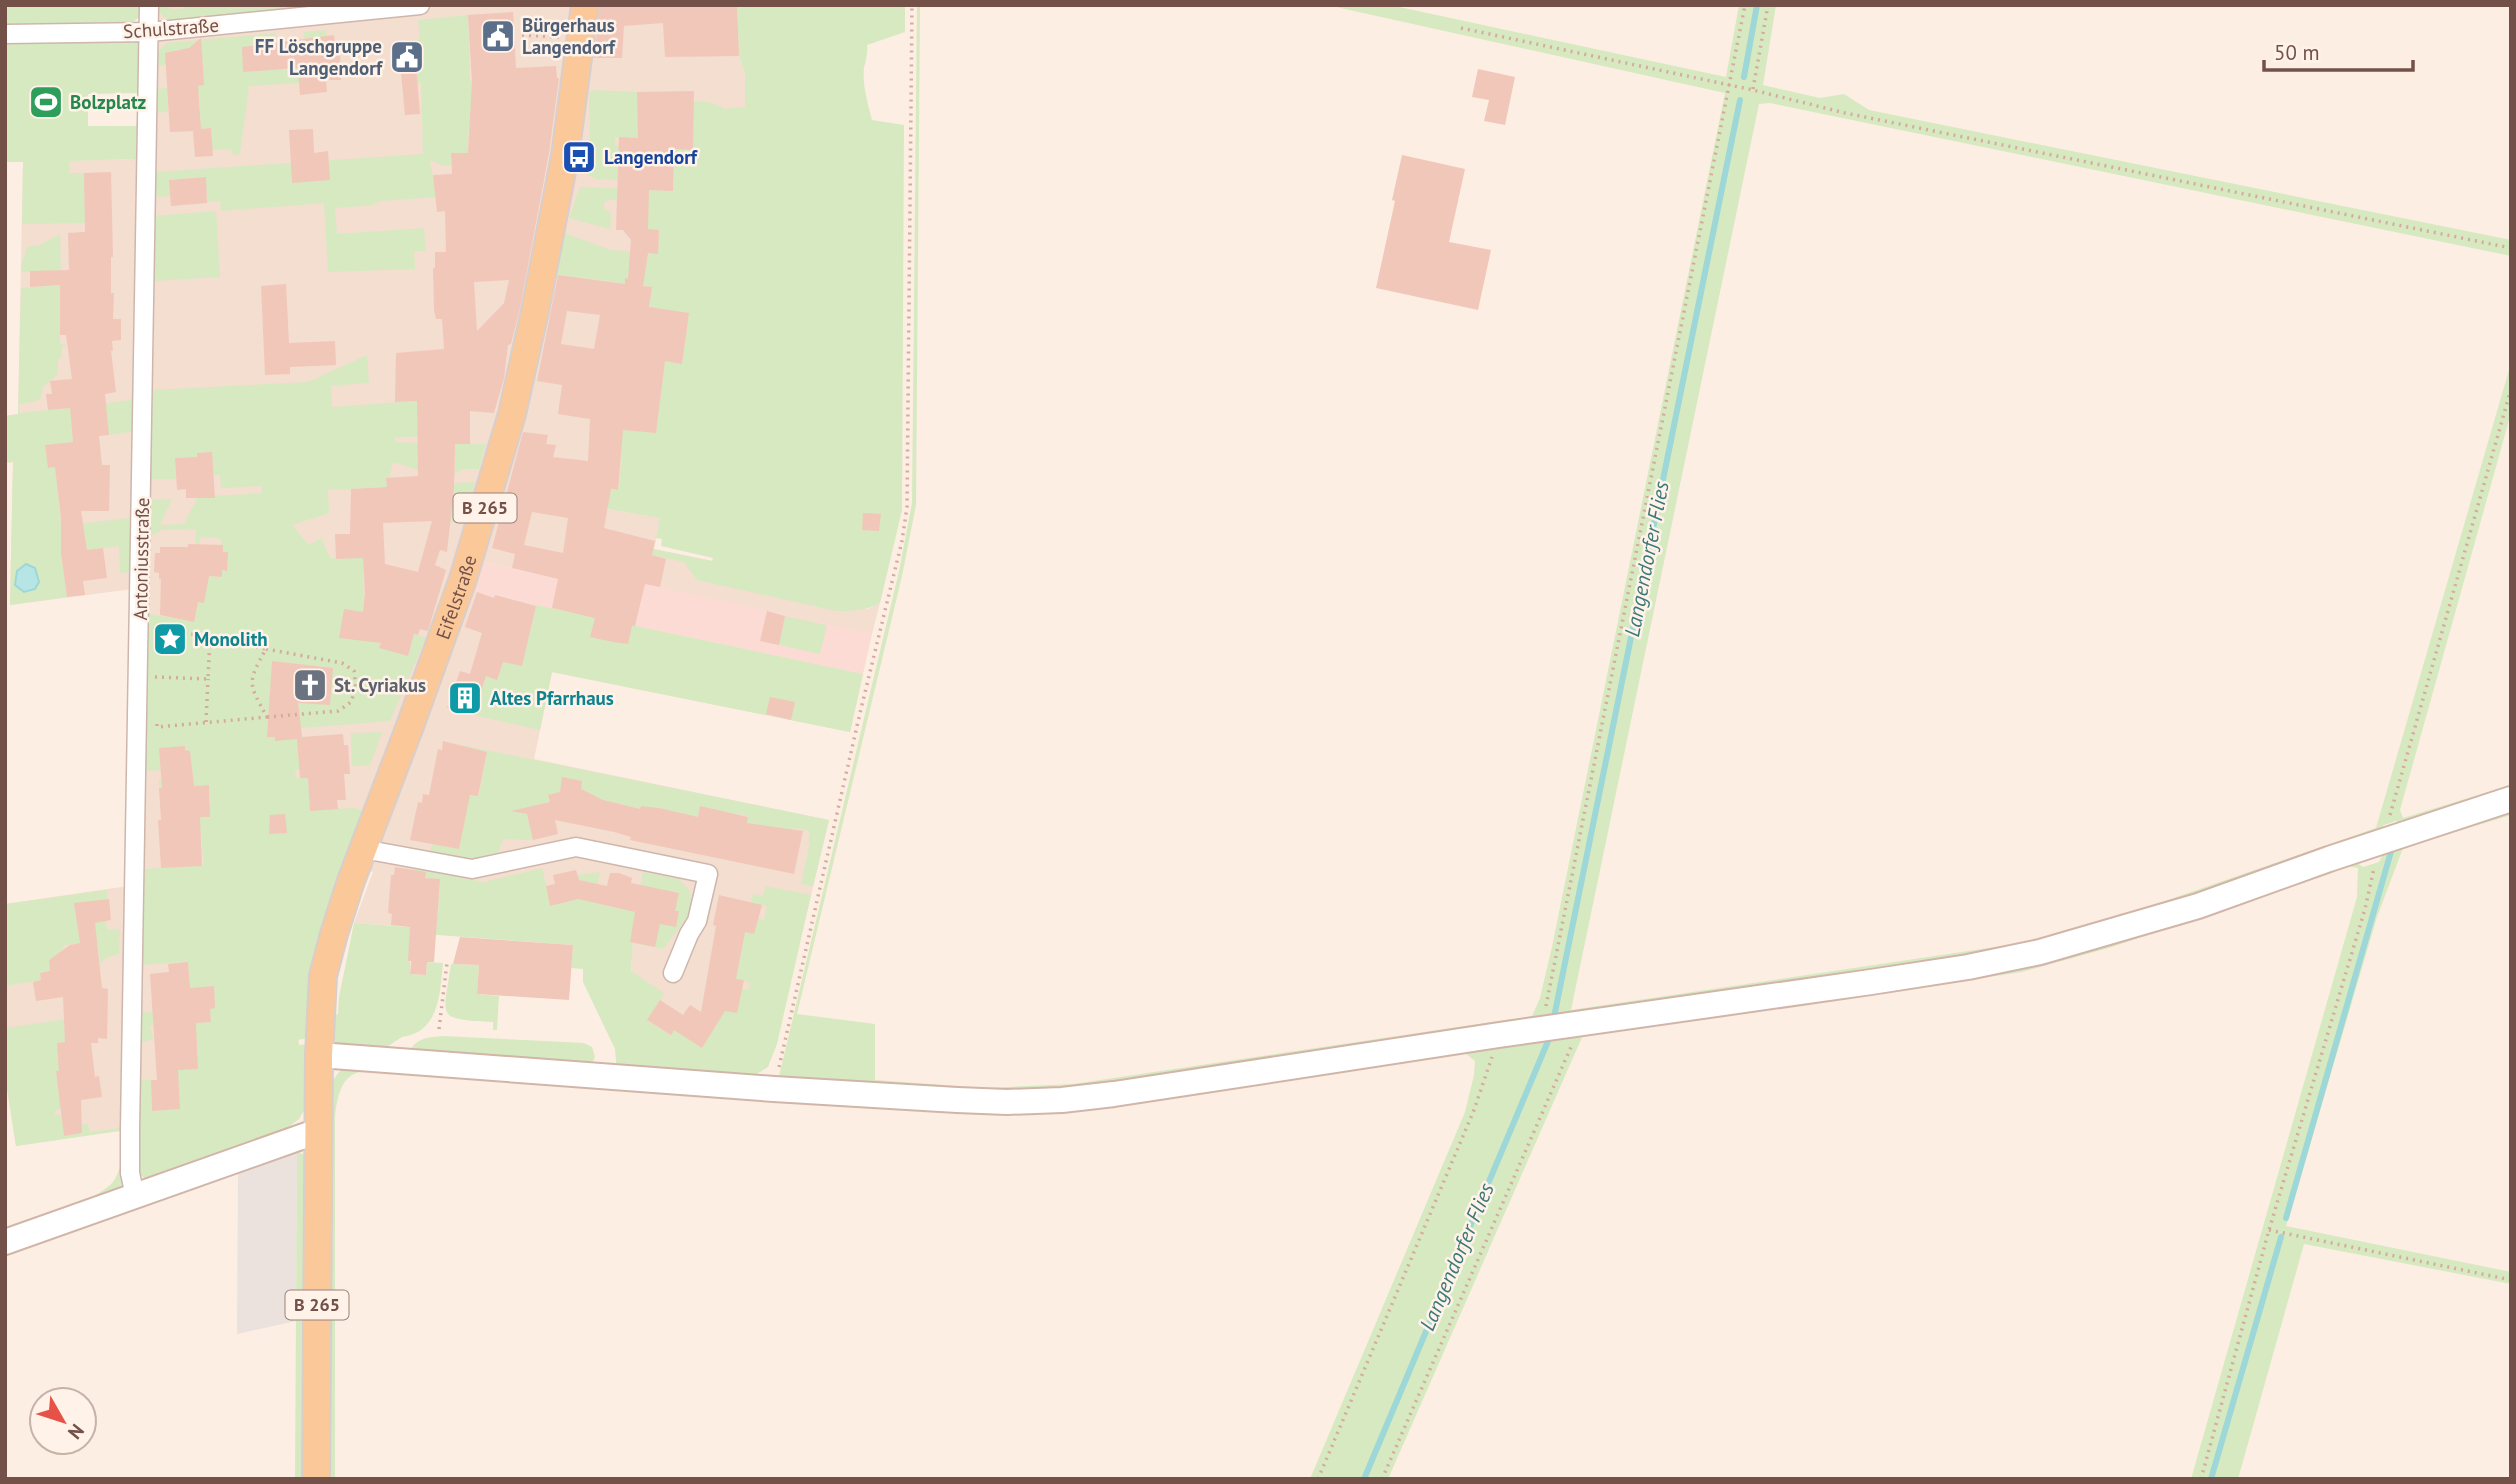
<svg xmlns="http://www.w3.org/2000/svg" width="2516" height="1484" font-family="'PT Sans',sans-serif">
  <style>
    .residential { fill: #f3ded0 }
    .commercial { fill: #fcdbd5 }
    .industrial { fill: #ebe1dd }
    .green { fill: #d7e9c1 }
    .water { fill: #b7e5e5; stroke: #9dd7d7; stroke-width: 2 }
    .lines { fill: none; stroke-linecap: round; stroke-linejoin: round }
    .stream { stroke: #9dd7d7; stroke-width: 6 }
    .building { fill: #f1c7ba; fill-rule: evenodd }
    .street-casing { stroke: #cfb6ac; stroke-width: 21 }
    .secondary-casing { stroke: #d2b5a9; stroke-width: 28 }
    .primary-casing { stroke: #d8cecc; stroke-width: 30 }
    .path { stroke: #d6aa9d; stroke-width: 3.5; stroke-dasharray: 2 5; stroke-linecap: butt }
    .street { stroke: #fff; stroke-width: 18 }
    .secondary { stroke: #fff; stroke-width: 24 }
    .primary { stroke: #fbc89a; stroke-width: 26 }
    .labels { text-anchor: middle; stroke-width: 5; stroke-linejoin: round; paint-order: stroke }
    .shield { fill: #fff2e8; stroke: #9d8179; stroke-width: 2 }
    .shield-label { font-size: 18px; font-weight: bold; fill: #735149 }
    .service-label { font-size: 19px; font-weight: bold; fill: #4e5e75; stroke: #fff2e8; text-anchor: start }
    .street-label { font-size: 19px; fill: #735149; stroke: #fff2e8 }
    .leisure-label { font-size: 19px; font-weight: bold; fill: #27864d; stroke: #fff2e8; text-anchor: start }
    .transit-label { font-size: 19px; font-weight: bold; fill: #164399; stroke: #fff2e8; text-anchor: start }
    .culture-label { font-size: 19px; font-weight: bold; fill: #0d838f; stroke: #fff2e8; text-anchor: start }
    .worship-label { font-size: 19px; font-weight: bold; fill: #5b616d; stroke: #fff2e8; text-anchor: start }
    .water-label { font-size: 21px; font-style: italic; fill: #3c7878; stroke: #fff2e8 }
  </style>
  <rect width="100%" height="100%" fill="#fceee2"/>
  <!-- residential -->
  <polygon class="residential" points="144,5 737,5 739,56 745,74 745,107 695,265 558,275 693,291 758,418 621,473 618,490 611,489 607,509 661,518 654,549 713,561 868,609 880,603 872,634 558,579 484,562 494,598 496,594 537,605 863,674 850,732 552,672 534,759 829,820 778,1034 769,1052 625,1062 633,943 354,923 373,872 337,858 140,869 307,955 299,992 298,1118 135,1128 16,1146 5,1076 5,904 128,886 133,589 10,605 13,462 5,463 5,416 18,414 23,162 136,159 139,47 145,38"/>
  <!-- commercial -->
  <polygon class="commercial" points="484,562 558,579 561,565 872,634 863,674 536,605 496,594 494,598 474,591"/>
  <!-- industrial -->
  <polygon class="industrial" points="297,1151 296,1321 237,1334 238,1172"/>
  <!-- green -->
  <g class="green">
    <polygon points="5,5 144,5 144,13 128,26 5,29"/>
    <polygon points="156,5 169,5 171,9 184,9 184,5 304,5 305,9 172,21 164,17 156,9"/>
    <path d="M737 5H905V32L867 45C868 54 866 59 864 68 862 85 868 104 872 120L904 125 902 510 880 603C865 611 852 611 836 611L697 580 684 562 652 555 653 549 712 561 713 558 661 546 662 539 656 538 660 518 607 509 610 489 618 490 622 459 613 458 615 429 656 433 665 361 682 364 689 313 649 309 652 287 557 275 565 233 610 250 658 253 659 230 647 229 648 200H608L604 203V209L611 213 610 229 569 218 580 187 673 191 674 181 660 180 632 137H615V145L619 146 618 180 597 179 584 173 590 137 589 93 593 90 637 92 638 118C663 110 700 91 724 109L745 107V74L739 56Z"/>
    <polygon points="917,5 920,5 916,505 902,576 797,1014 875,1024 875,1080 986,1088 1073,1084 1532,1016 1540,998 1552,947 1725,93 1327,5 1390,5 1726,77 1739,5 1776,5 1763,85 1820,98 1844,94 1869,110 2511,240 2511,256 1770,103 1759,104 1571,1010 2022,943 2110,920 2376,828 2511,363 2511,413 2400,810 2403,818 2511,785 2511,793 2404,825 2396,821 2384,825 2377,835 2018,952 1044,1096 781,1081 779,1076 782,1064 899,571 912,503"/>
    <polygon points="468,15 470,80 483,81 481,133 468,133 468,153 451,154 451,165 444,166 432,161 430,163 437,197 379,201 373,205 335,208 337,234 424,228 426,251 414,251 415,269 328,272 324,203 221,211 220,201 207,202 205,177 169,180 170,196 159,197 153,194 154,172 423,154 421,83 417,83 414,40 420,39 418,20"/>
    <polygon points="326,30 329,57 316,80 327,81 249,86 240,154 233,155 232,149 212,150 211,128 201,129 199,98 168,100 168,112 154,113 155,89 204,85 203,77 194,74 203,73 202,53 176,49 166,65 156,65 156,53 166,43 275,33 276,42 265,44 281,62 282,70 295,69 293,61 307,59 304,32"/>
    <polygon points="5,39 138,42 138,93 88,94 88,126 137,126 136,159 69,161 69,173 84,173 86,223 22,224 23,162 5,162"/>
    <polygon points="216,211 220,277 152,281 153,216"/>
    <path d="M60 234 61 271 21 272C21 262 26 255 26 247L40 245Z"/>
    <polygon points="79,284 60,308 60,343 68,346 62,347 62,356 58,360 58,374 43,387 41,397 36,401 19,404 19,413 70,408 73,442 45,446 47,457 62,455 75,492 58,494 61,526 129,518 129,572 120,573 119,546 61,554 67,597 10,605 13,462 5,463 5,416 18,414 21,288"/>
    <path d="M367 355 369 383 331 386 332 407 417 401 418 437H395V442L418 443 429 474 397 463 392 464 390 478H386L387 487 328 490 329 513 292 525 309 545 321 538 330 558H363L364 598 388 600 408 656 414 634 426 638 390 721 301 728 302 737 320 768 295 770 296 778 308 777 310 810 354 808 366 812C348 859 325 907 314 956 308 983 308 1010 308 1038L298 1040 299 1045 309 1044 306 1107 299 1119 285 1130 148 1181 139 1174 136 1128 139 1080H151L152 1111 179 1109 177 1059 198 1057 195 1021 153 1024 150 1028 154 1038 137 1045V1013L215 1008 214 986 190 988 188 962 138 965 140 869 204 865 199 817H209V805H211L209 785 159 788V779L193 777 192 767H187L190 751 185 750V746L161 770 142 771 145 613 194 622 203 576 222 577V570L227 571V552H223L220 538 200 537V544H195L196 529 161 530 147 539V500L172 499 160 525 184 524 198 497 262 493V486L221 488 220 475H213L212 452 197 453V457L175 458 176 479H148L150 390 308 382Z"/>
    <polygon points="132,400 131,432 109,435 93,405"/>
    <polygon points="455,444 486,444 479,469 463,469 455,474"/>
    <polygon points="475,482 464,524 450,522 452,503 456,503 456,494 416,485"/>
    <polygon points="536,605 863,674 850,732 552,672 540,730 473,715 491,659 530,633"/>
    <polygon points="785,616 827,625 820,654 779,645"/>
    <polygon points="382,732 370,765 352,766 351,733"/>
    <polygon points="461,745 829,820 813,886 801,884 810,842 808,841 810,831 793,828 791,838 746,828 748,816 737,813 729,850 700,807 698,817 641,806 640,809 620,804 601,805 603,799 576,793 574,824 566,823 559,793 548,796 550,802 526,808 533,840 503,839 497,855 473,861 430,853 432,844 459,849 466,813 451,791 479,796 486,759 459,754"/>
    <path d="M2511 804V815L2403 848 2377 917 2286 1226 2511 1272V1284L2304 1244 2238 1479H2191L2357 897 2358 868 2347 866 2112 947 2022 972 1762 1011 1583 1035 1388 1479H1310L1465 1112 1474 1075 1475 1061 1465 1053 1431 1055 1157 1099 1086 1109 1035 1112 944 1110 431 1075C413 1074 366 1066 352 1075 339 1083 337 1102 335 1116V1479H327L329 1098C331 1081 336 1070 353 1064L980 1106 1072 1105 1131 1097 1432 1049 1890 985 2012 965 2171 920 2248 892 2345 862 2354 861 2363 867 2379 862 2387 846 2401 839Z"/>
    <path d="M413 868 487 883 488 881 542 868 551 906 582 898 578 875 600 872 594 903 625 910 640 889 643 872 679 879 690 891 691 902 688 916 663 949 633 943 631 971 664 993 648 1021 670 1035 679 1021 694 1030 688 1039 702 1048 718 1023 707 1016 742 989 748 990 750 982 736 979 743 942 718 937 757 924 758 919 764 920 767 906 751 903 753 894 763 896 766 886 811 895 777 1044 768 1067 752 1077 617 1072 615 1049 583 982V969L571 968 573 945 410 933V974L426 975 427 962 443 963C440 992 440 1032 402 1037L376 1054 338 1046 331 1036 333 1015 338 1014 339 997 354 923 408 927 410 915 438 917 440 879 412 877Z"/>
    <polygon points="107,890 107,899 75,904 78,925 106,921 107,930 120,929 119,954 106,958 100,963 97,941 65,945 60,952 61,956 49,958 50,971 40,973 41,980 5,986 5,904"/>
    <path d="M451 964 479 965 477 994 499 996 497 1030H493V1022C435 1019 443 1019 451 964Z"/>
    <path d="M74 1018 77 1040 57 1043 60 1071 56 1072 63 1109 55 1110V1115H62L64 1136 82 1133V1125L88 1124 90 1132 119 1128 123 1130 124 1184 121 1190 5 1230C30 1221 103 1200 115 1179 124 1164 122 1147 120 1131L16 1146 5 1076V1028Z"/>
    <path d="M443 1036 584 1043 592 1047 595 1057 590 1067 410 1051C416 1038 430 1037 443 1036Z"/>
    <polygon points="293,1149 304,1155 308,1162 306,1479 295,1479 297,1152"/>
  </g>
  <!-- water -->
  <polygon class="water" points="26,564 35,568 39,582 35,589 24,592 15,585 17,571"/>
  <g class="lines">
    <!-- stream -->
    <g class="stream">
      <polyline points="1744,77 1757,5"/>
      <polyline points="1554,1017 1740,100"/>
      <polyline points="2286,1218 2392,848"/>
      <polyline points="1364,1479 1551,1034"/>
      <polyline points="2211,1479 2281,1237"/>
    </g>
  </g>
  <!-- building -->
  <g class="building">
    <polygon points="600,5 737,5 739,56 665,57 663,23 624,26 622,58 594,58"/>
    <path d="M513 12 516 68 556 66 557 78H559L549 153 520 308 511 344 508 345 504 378 494 413 470 411V444H455L454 488 447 552 440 550 435 565 446 570 428 631 420 629 418 635 414 634 408 656 379 648 381 643 339 638 344 609 363 612 365 593 363 558 336 559 335 534H350L351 489 387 487 386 478 418 476 417 401 395 402 396 353 444 349 442 319H436L434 310 433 268H435V252H446L445 211 437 212 433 175 452 174 451 153H468L472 81 468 15ZM509 280 504 303 477 331 474 282ZM432 521 418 572 385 564 383 523Z"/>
    <polygon points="334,35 336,51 340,51 341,80 326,80 327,92 300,95 298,68 243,72 242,47"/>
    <polygon points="201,38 204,85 198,86 201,129 211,128 213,156 195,157 193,131 170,132 165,53 189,48"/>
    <polygon points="414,40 420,114 405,115 398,42"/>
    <polygon points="1478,69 1515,77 1505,125 1484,121 1489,100 1472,97"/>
    <path d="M694 91 693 150 674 149 673 191 649 190 648 229 659 230 658 254 648 253 643 286 652 287 649 307 689 313 682 364 665 361 656 433 623 430 618 490 611 489 604 528 655 541 652 555 666 559 660 587 645 584 635 626H632L628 644 613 642 590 637 595 618 552 608 558 579 512 568 515 554 492 548 523 432 548 435 546 444 556 445 553 457 588 461 590 419 558 414 562 385 537 381 558 275 625 284V278L628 279 631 240 623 230H616L619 137 638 138 637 92ZM567 311 600 315 594 349 561 344ZM532 512 568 518 563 553 524 545Z"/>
    <polygon points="313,129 314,153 328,151 330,180 292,183 289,130"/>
    <polygon points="1402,155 1465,169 1449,242 1491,250 1478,310 1376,288 1395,201 1392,200"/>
    <polygon points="111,172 113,257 111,257 111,293 114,293 113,319 121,319 121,340 112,341 113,351 111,351 116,392 105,394 109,435 99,436 102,465 110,465 109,511 81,511 87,550 103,548 107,578 83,581 85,595 67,597 61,553 61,518 55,467 48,468 45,445 73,442 70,408 48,410 46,394 52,394 50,381 72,379 66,335 60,335 60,285 30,287 30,271 69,270 68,233 85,232 84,173"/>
    <polygon points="206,177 207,203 171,206 169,180"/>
    <polygon points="286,284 289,343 335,341 336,365 290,367 290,374 265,375 261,286"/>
    <polygon points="212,452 215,498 186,498 186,489 177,490 175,458 197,457 197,453"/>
    <polygon points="863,513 881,514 879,531 862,530"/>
    <polygon points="188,544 223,545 223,552 228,552 227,571 222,570 222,577 209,576 204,603 198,602 194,622 160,615 161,579 159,579 159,573 154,572 155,553 160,553 160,547 188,547"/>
    <polygon points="477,592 494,598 495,595 536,606 522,666 503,662 497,680 486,676 473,715 447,708 460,671 470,674 482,633 465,627"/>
    <polygon points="767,611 785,616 779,645 760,641"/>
    <polygon points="272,661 333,668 330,705 298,703 302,737 343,734 344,745 348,745 350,774 344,774 346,800 337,800 338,809 310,811 308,778 300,778 297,739 275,741 275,737 267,737"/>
    <polygon points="770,697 795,702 791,720 766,714"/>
    <polygon points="443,741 487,752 478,796 470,795 459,849 410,840 418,802 422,803 423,794 429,795 438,749 442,750"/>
    <polygon points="185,746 185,750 190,751 194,786 209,785 210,817 200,817 202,866 161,868 158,820 161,820 159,788 162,788 159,748"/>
    <polygon points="562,777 582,781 581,789 603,800 640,809 641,806 659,808 698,817 700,806 748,817 747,823 803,831 794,874 630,840 631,837 614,832 555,820 558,834 533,840 527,814 511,811 550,802 548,795 560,792"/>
    <polygon points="285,814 287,833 269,834 270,815"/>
    <polygon points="395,867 426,872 425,878 440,879 434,962 427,962 426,975 410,974 411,961 408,961 410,927 391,925 392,914 388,913 391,875 394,875"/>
    <polygon points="576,870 579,880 607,886 610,873 619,873 632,878 631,883 679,893 675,911 679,911 676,927 660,924 655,947 630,942 635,912 578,899 550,906 546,886 555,884 553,875"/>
    <polygon points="719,895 762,905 754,934 745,932 736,979 744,980 737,1013 725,1011 702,1048 674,1030 671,1035 647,1020 660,1000 683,1015 690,1005 701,1012 716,926 713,925"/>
    <polygon points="109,899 111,920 95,923 102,988 108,989 107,1039 98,1038 98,1043 91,1043 95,1077 99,1076 102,1097 81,1100 82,1133 64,1136 56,1071 59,1071 57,1043 65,1042 63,997 36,1001 33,982 41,980 40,973 50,971 49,960 70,945 80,943 74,903"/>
    <polygon points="460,937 573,945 569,1000 477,994 479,965 453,964"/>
    <polygon points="188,962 190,988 214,986 215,1008 210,1009 211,1022 196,1023 198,1069 178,1070 180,1109 152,1111 151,1080 157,1080 150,974 169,972 168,964"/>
  </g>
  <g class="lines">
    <!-- street casing -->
    <g class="street-casing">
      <g id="street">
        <polyline points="5,34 150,32 420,5"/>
        <polyline points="363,849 472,869 576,847 708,874 697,921 689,934 673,973"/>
        <polyline points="135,1196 130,1173 130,1129 149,5"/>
      </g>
    </g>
    <!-- secondary casing -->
    <g class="secondary-casing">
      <g id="secondary">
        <polyline points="319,1055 774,1089 957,1100 1007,1102 1062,1100 1114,1094 1499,1035 1871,982 1968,967 2040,952 2198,906 2329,859 2511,799"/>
        <polyline points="5,1242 318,1131"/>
      </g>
    </g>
    <!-- primary casing -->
    <g class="primary-casing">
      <g id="primary">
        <path id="s1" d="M316 1479 319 1055 323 976 334 934 351 881 410 726 463 579 512 414 535 311 565 156 585 5"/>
      </g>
    </g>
    <!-- path -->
    <g class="path">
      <polyline points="1461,28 1753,90 1845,113 2511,248"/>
      <polyline points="522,35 559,37"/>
      <polyline points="1753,89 1768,5"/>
      <polyline points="266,649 342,663 354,671 356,688"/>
      <polyline points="155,677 208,679 210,637 159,629 158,633"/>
      <polyline points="267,717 338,711 351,702 356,688 399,690"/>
      <polyline points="206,722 208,679"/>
      <path d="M157 724V727L267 717C248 683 247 683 266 649L210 637"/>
      <polyline points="2390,815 2511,389"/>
      <polyline points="1546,1006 1745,5"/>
      <polyline points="439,1029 447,963"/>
      <polyline points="779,1067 860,713 902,541 907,507 912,5"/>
      <polyline points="2269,1230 2511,1280"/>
      <polyline points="1318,1479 1474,1110 1492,1057"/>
      <polyline points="1382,1479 1571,1047"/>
      <polyline points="2201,1479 2269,1230 2365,909 2374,868"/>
    </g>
    <!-- street -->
    <use href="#street" class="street"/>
    <!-- secondary -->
    <use href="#secondary" class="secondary"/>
    <!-- primary -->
    <use href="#primary" class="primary"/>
  </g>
  <!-- icons -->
  <defs>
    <g id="civic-square" transform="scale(1.75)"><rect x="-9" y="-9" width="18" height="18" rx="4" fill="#5c6f8a" stroke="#fff2e8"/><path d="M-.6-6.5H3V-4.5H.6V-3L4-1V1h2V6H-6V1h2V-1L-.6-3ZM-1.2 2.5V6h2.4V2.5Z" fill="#fff"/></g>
    <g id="stadium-square" transform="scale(1.75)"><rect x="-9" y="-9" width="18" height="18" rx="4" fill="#2e9e5b" stroke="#fff2e8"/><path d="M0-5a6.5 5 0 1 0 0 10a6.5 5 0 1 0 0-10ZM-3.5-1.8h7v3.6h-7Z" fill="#fff"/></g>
    <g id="bus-square" transform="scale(1.75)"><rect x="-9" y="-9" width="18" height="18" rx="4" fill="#1a4fb4" stroke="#fff2e8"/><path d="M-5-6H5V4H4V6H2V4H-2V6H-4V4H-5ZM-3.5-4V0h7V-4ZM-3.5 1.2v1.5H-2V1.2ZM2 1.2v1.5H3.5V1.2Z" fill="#fff"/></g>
    <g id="sight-square" transform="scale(1.75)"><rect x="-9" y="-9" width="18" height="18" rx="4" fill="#0f9aa8" stroke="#fff2e8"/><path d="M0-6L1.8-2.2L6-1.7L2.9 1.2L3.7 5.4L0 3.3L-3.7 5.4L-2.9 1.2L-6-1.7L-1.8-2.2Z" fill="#fff"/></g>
    <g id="church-square" transform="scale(1.75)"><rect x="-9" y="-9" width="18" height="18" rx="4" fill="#6b7280" stroke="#fff2e8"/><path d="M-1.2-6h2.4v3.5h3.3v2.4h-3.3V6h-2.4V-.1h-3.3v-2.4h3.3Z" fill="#fff"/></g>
    <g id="building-square" transform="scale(1.75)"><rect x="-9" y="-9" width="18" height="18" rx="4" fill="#0f9aa8" stroke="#fff2e8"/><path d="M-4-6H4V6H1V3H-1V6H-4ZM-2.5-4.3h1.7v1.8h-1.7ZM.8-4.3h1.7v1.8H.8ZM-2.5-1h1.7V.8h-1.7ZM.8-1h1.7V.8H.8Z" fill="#fff"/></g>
  </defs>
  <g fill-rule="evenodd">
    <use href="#civic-square" x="498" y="36"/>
    <use href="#civic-square" x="407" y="57"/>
    <use href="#stadium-square" x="46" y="102"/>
    <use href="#bus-square" x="579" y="157"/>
    <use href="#sight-square" x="170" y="639"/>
    <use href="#church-square" x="310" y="685"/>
    <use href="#building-square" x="465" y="698"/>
  </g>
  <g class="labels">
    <!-- shield labels -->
    <g class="shield">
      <rect x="453.5" y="493.5" width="63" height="29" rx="5"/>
      <rect x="285.5" y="1290.5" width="63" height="29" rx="5"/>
    </g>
    <g class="shield-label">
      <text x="485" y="514">B 265</text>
      <text x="317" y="1311">B 265</text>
    </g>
    <!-- service labels -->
    <g class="service-label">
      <text x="522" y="32">Bürgerhaus<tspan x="522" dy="22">Langendorf</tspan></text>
      <text x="382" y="53" text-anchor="end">FF Löschgruppe<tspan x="382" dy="22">Langendorf</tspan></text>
    </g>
    <!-- street labels -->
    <g class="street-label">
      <text transform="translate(171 28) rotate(-4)" y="7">Schulstraße</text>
      <text transform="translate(141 559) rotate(-89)" y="7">Antoniusstraße</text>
      <text dy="7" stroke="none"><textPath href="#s1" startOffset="905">Eifelstraße</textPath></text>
    </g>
    <!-- leisure labels -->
    <g class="leisure-label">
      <text x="70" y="109">Bolzplatz</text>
    </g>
    <!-- transit labels -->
    <g class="transit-label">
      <text x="604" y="164">Langendorf</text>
    </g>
    <!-- culture labels -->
    <g class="culture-label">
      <text x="194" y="646">Monolith</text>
      <text x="490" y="705">Altes Pfarrhaus</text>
    </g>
    <!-- worship labels -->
    <g class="worship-label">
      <text x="334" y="692">St. Cyriakus</text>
    </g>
    <!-- water labels -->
    <g class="water-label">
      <text transform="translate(1647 559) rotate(-79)" y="7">Langendorfer Flies</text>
      <text transform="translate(1457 1257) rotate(-67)" y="7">Langendorfer Flies</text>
    </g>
  </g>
  <!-- border -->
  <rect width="2516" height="1484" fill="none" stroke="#735149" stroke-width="14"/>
  <!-- north arrow -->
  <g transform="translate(63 1421) rotate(129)"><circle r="33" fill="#fff2e8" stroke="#c7b2a8" stroke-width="2"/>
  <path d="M0-5L12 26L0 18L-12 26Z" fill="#e65247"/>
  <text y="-10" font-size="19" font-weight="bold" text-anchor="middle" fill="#735149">N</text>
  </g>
  <!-- scale -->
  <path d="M2264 60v10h149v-10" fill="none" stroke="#735149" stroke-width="3.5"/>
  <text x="2274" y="60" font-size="21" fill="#735149" stroke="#fff2e8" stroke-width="5" paint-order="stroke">50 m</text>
</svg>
